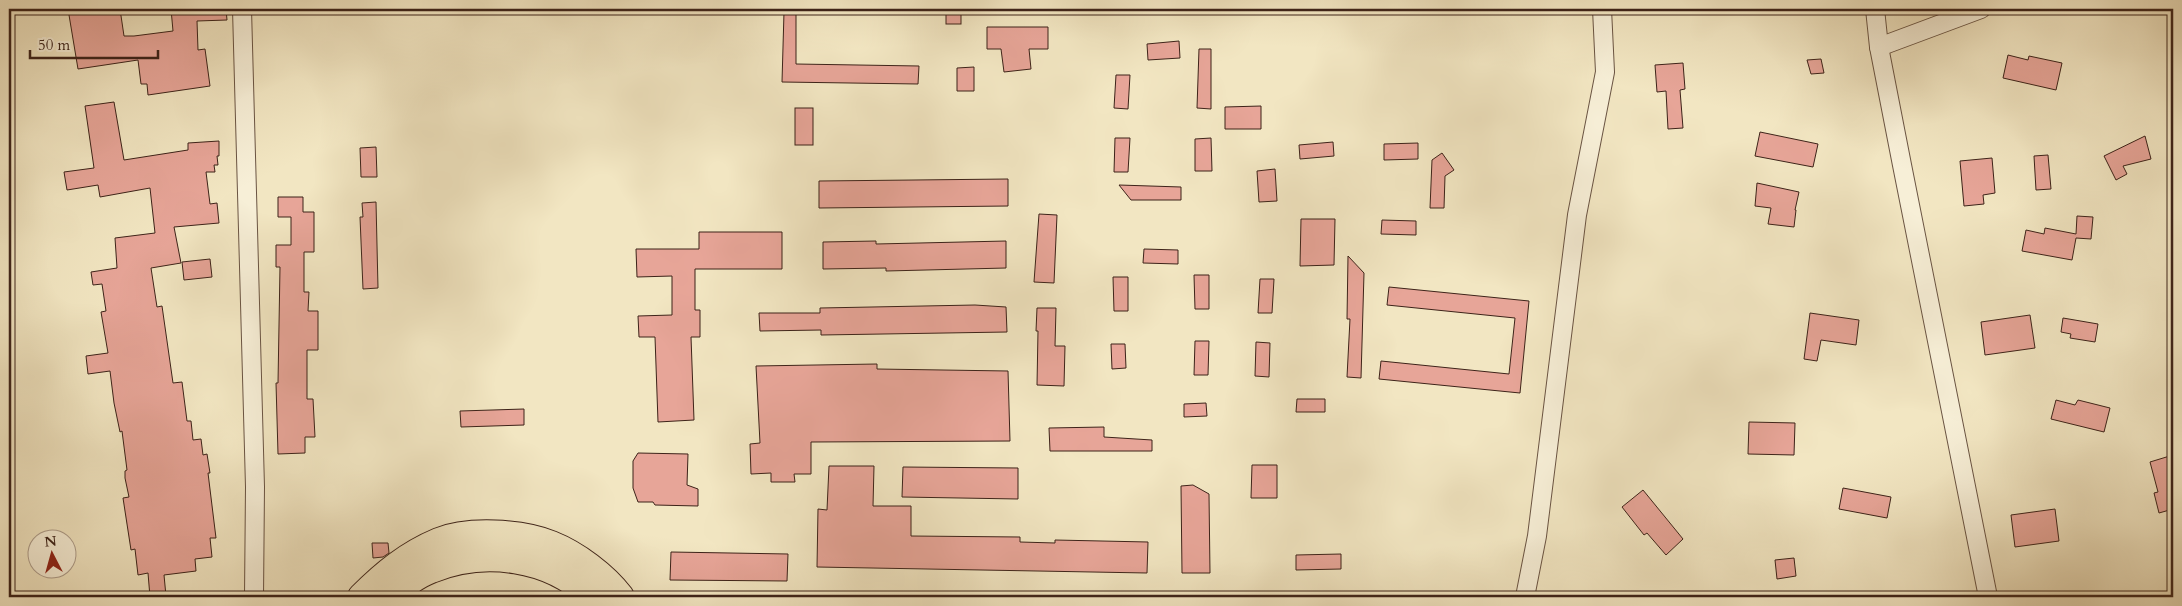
<svg xmlns="http://www.w3.org/2000/svg" width="2182" height="606" font-family="Cardo,serif">
  <style>
    .building { fill: #e7a598; stroke: #3d2319 }
    .lines { fill: none; stroke-linecap: round; stroke-linejoin: round }
    .minor-casing { stroke: #6a5443; stroke-width: 20 }
    .trunk-casing { stroke: #3d2319; stroke-width: 30 }
    .minor { stroke: #f7efd7; stroke-width: 18 }
    .trunk { stroke: #f2e6c2; stroke-width: 28 }
  </style>
  <rect width="100%" height="100%" fill="#f2e6c2"/>
  <filter id="stains"><feTurbulence type="fractalNoise" baseFrequency=".004" numOctaves="4"/><feColorMatrix values="0 0 0 0 .2 0 0 0 0 .09 0 0 0 0 .02 0 0 0 .5 -.17"/></filter>
  <radialGradient id="worn" r=".72"><stop offset=".6" stop-color="#630" stop-opacity="0"/><stop offset="1" stop-color="#630" stop-opacity=".3"/></radialGradient>
  <!-- building -->
  <g class="building">
    <polygon points="68,9 120,9 124,36 134,36 173,31 171,9 226,9 227,20 197,21 198,50 205,49 210,86 148,95 147,84 141,84 138,60 78,69"/>
    <rect x="946" y="10" width="15" height="14"/>
    <polygon points="784,12 796,12 796,64 919,66 918,84 782,82"/>
    <polygon points="987,27 1048,27 1048,49 1029,49 1031,69 1004,72 1001,49 987,49"/>
    <polygon points="1179,41 1180,58 1148,60 1147,44"/>
    <polygon points="1199,49 1211,49 1211,109 1197,108"/>
    <polygon points="2008,55 2028,60 2029,56 2062,63 2056,90 2003,78"/>
    <polygon points="1821,59 1824,73 1811,74 1807,60"/>
    <polygon points="1683,63 1685,89 1680,90 1683,128 1668,129 1666,91 1657,92 1655,65"/>
    <polygon points="974,67 974,91 957,91 957,68"/>
    <polygon points="1116,75 1130,75 1128,109 1114,108"/>
    <polygon points="114,102 124,160 188,150 188,143 219,141 219,156 217,156 218,165 214,165 215,172 206,172 210,204 217,203 219,223 174,227 181,263 151,268 157,307 162,306 173,383 182,382 187,421 191,421 193,440 201,439 203,455 207,454 210,473 208,473 216,538 210,538 212,557 195,559 196,571 164,575 166,596 159,597 150,597 148,573 138,575 135,549 131,550 123,498 129,497 125,478 125,471 127,470 122,431 120,432 114,403 110,371 88,374 86,356 108,353 101,312 106,311 102,284 93,285 91,272 117,268 115,238 155,233 150,188 100,197 98,185 67,190 64,172 94,168 85,106"/>
    <polygon points="1261,106 1261,129 1225,129 1225,107"/>
    <rect x="795" y="108" width="18" height="37"/>
    <polygon points="1760,132 1818,144 1813,167 1755,156"/>
    <polygon points="2145,136 2151,159 2123,166 2127,174 2116,180 2104,156"/>
    <polygon points="1115,138 1130,138 1128,172 1114,172"/>
    <polygon points="1211,138 1212,171 1195,171 1195,139"/>
    <polygon points="1333,142 1334,156 1300,159 1299,145"/>
    <polygon points="1418,143 1418,159 1384,160 1384,144"/>
    <polygon points="376,147 377,177 361,177 360,148"/>
    <polygon points="1442,153 1454,170 1445,176 1444,208 1430,208 1432,160"/>
    <polygon points="2048,155 2051,189 2036,190 2034,156"/>
    <polygon points="1992,158 1995,193 1983,195 1984,204 1964,206 1960,161"/>
    <polygon points="1275,169 1277,201 1259,202 1257,171"/>
    <polygon points="1008,179 1008,206 819,208 819,181"/>
    <polygon points="1757,183 1799,192 1795,210 1796,210 1794,227 1768,224 1771,208 1755,206"/>
    <polygon points="1119,185 1181,187 1181,200 1131,200"/>
    <polygon points="278,197 303,197 303,212 314,212 314,252 304,252 304,292 309,292 308,311 318,311 318,350 307,350 307,399 313,399 315,437 305,437 305,453 278,454 276,383 278,383 280,267 276,267 276,245 291,245 291,217 278,217"/>
    <polygon points="376,202 378,288 363,289 360,217 363,217 362,203"/>
    <polygon points="1039,214 1057,215 1054,283 1034,282"/>
    <polygon points="2077,216 2093,217 2091,239 2076,238 2072,260 2022,251 2026,230 2044,234 2045,228 2076,234"/>
    <polygon points="1301,219 1335,219 1334,265 1300,266"/>
    <polygon points="1382,220 1416,221 1416,235 1381,234"/>
    <polygon points="699,232 782,232 782,269 695,269 695,310 700,310 700,337 691,337 694,420 658,422 655,337 639,337 638,316 672,315 672,276 637,277 636,249 699,249"/>
    <polygon points="876,241 876,244 1006,241 1006,268 886,271 886,268 823,269 823,242"/>
    <polygon points="1144,249 1178,250 1178,264 1143,263"/>
    <polygon points="1348,256 1364,273 1361,378 1347,377 1350,319 1347,319"/>
    <polygon points="210,259 212,277 184,280 182,262"/>
    <polygon points="1194,275 1209,275 1209,309 1195,309"/>
    <polygon points="1113,277 1128,277 1128,311 1114,311"/>
    <polygon points="1260,279 1274,279 1272,313 1258,313"/>
    <polygon points="1389,287 1529,301 1520,393 1379,379 1381,361 1509,374 1515,318 1387,305"/>
    <polygon points="975,305 1006,307 1007,332 821,335 821,330 760,331 759,313 820,313 820,308"/>
    <polygon points="1037,308 1056,308 1055,346 1065,346 1064,386 1037,385 1038,331 1036,331"/>
    <polygon points="1810,313 1859,320 1856,345 1821,340 1817,361 1804,359"/>
    <polygon points="2030,315 2035,348 1985,355 1981,322"/>
    <polygon points="2063,318 2098,324 2095,342 2070,338 2071,334 2061,332"/>
    <polygon points="1195,341 1209,341 1208,375 1194,375"/>
    <polygon points="1256,342 1270,343 1269,377 1255,376"/>
    <polygon points="1111,344 1125,344 1126,368 1112,369"/>
    <polygon points="877,364 877,369 1008,371 1010,441 811,442 811,474 794,474 795,482 771,482 771,473 751,474 750,444 760,443 756,366"/>
    <polygon points="1297,399 1325,399 1325,412 1296,412"/>
    <polygon points="2056,400 2075,405 2078,400 2110,408 2104,432 2051,419"/>
    <polygon points="1206,403 1207,416 1184,417 1184,404"/>
    <polygon points="524,409 524,425 461,427 460,411"/>
    <polygon points="1749,422 1795,423 1794,455 1748,454"/>
    <polygon points="1104,427 1104,437 1152,440 1152,451 1050,451 1049,428"/>
    <polygon points="638,453 688,454 687,485 698,489 698,506 655,505 653,502 638,502 633,488 633,461"/>
    <polygon points="2173,455 2173,509 2159,513 2154,493 2158,492 2150,462"/>
    <polygon points="1252,465 1277,465 1277,498 1251,498"/>
    <polygon points="829,466 874,466 873,506 911,506 911,536 1020,537 1020,542 1055,543 1055,540 1148,542 1147,573 817,567 818,509 827,510"/>
    <polygon points="903,467 1018,468 1018,499 902,497"/>
    <polygon points="1193,485 1209,494 1210,573 1182,573 1181,486"/>
    <polygon points="1843,488 1891,497 1887,518 1839,509"/>
    <polygon points="1643,490 1683,539 1666,555 1647,533 1644,535 1622,507"/>
    <polygon points="2055,509 2059,541 2015,547 2011,515"/>
    <polygon points="372,543 388,543 389,553 383,557 373,558"/>
    <polygon points="671,552 788,554 787,581 670,580"/>
    <polygon points="1341,554 1341,569 1296,570 1296,555"/>
    <polygon points="1794,558 1796,576 1777,579 1775,560"/>
  </g>
  <g class="lines">
    <!-- minor casing -->
    <g class="minor-casing">
      <g id="minor">
        <polyline points="242,9 255,487 254,597"/>
        <polyline points="1875,9 1879,47 1902,165 1988,597"/>
        <polyline points="1879,47 1981,9"/>
        <polyline points="1525,597 1537,536 1577,215 1605,72 1602,9"/>
      </g>
    </g>
    <!-- trunk casing -->
    <g class="trunk-casing">
      <g id="trunk">
        <path d="M362 597C385 574 408 555 439 542 468 530 522 533 551 545 576 555 604 576 620 597"/>
        <path d="M389 597C402 586 415 575 431 569 484 547 551 556 592 597"/>
      </g>
    </g>
    <!-- minor -->
    <use href="#minor" class="minor"/>
    <!-- trunk -->
    <use href="#trunk" class="trunk"/>
  </g>
  <!-- margin -->
  <rect width="2182" height="606" fill="none" stroke="#f2e6c2" stroke-width="30"/>
  <rect x="10" y="10" width="2162" height="586" fill="none" stroke="#3d2319" stroke-width="2.5"/>
  <rect x="15" y="15" width="2152" height="576" fill="none" stroke="#3d2319"/>
  <!-- north arrow -->
  <g transform="translate(52 554) rotate(354)"><circle r="24" fill="#f7efd7" stroke="#ad9d8b"/>
  <path d="M0-4L9 19L0 12L-9 19Z" fill="#8f2418"/>
  <text y="-8" font-size="14" font-weight="bold" text-anchor="middle" fill="#3d2319">N</text>
  </g>
  <!-- scale -->
  <path d="M30 50v8h128v-8" fill="none" stroke="#3d2319" stroke-width="2.5"/>
  <text x="38" y="50" font-size="15" fill="#3d2319" stroke="#f7efd7" stroke-width="4" paint-order="stroke">50 m</text>
  <rect width="100%" height="100%" filter="url(#stains)"/>
  <rect width="100%" height="100%" fill="url(#worn)"/>
</svg>
